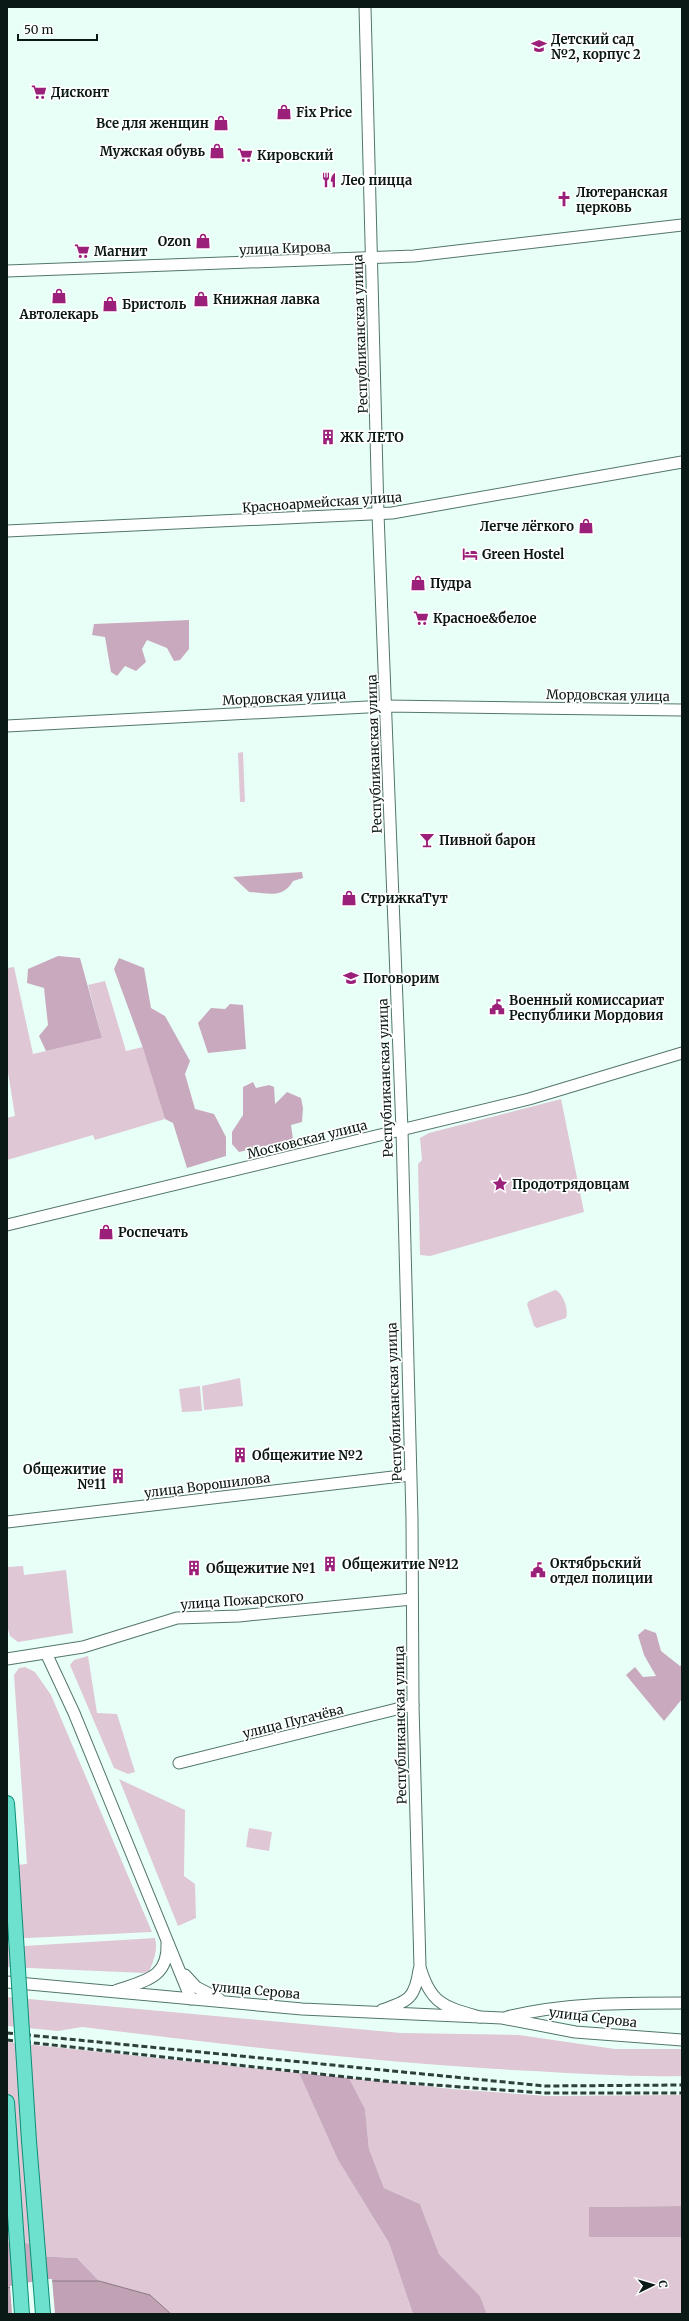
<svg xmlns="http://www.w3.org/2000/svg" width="689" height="2321" font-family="Merriweather,serif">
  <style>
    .green { fill: #dfc7d5 }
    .forest { fill: #c9a9bd }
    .water { fill: #c1a1b4; stroke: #8a7884 }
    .pier { fill: #e8fff8 }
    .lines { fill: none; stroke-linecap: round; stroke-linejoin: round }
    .minor-casing { stroke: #53766c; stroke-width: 13 }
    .major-casing { stroke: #0b8e77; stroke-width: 16 }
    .minor { stroke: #fff; stroke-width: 11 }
    .major { stroke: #6de1cd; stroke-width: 14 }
    .rail { stroke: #2f403b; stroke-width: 3; stroke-dasharray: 6 3; stroke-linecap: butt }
    .major-bridge-casing { stroke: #0b8e77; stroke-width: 16; stroke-linecap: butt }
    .major-bridge { stroke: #6de1cd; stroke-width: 14 }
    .labels { text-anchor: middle; stroke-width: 3.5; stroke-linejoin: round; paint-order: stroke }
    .poi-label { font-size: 13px; font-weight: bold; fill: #0a1915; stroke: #fff; text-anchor: start }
    .street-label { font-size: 13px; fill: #0a1915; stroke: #fff }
  </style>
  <rect width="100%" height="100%" fill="#e8fff8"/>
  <!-- green -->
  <g class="green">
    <polygon points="243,752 245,802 240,802 238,753"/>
    <polygon points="14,967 33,1054 102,1038 88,985 105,981 126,1051 143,1047 165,1119 95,1140 93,1135 7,1160 7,1118 15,1116 7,1066 7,968"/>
    <polygon points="561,1099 584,1212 430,1256 420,1255 418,1164 422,1160 420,1138 429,1133"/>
    <path d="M555 1290C563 1292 569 1311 566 1318L537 1328 534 1326 527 1304 529 1301Z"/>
    <polygon points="240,1378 243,1406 204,1410 202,1386"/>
    <polygon points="200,1386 202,1411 182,1412 179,1389"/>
    <polygon points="23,1566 24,1575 66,1570 73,1633 18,1642 10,1636 7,1626 7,1567"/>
    <polygon points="88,1656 97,1713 117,1714 135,1772 128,1774 114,1768 70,1665 74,1660"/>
    <polygon points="25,1667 35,1672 51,1695 152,1932 7,1939 7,1866 27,1864 14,1675 19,1668"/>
    <polygon points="119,1779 185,1810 184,1876 195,1884 196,1918 178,1926"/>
    <polygon points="249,1828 272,1832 269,1851 246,1847"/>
    <path d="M155 1938C158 1949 154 1961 149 1971L144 1973 7 1967V1947Z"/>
    <path d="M7 1997 401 2033 519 2035 615 2049H682V2076C633 2077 583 2074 534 2071 383 2064 232 2045 82 2027L58 2031 7 2026Z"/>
    <polygon points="7,2042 299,2073 338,2160 389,2243 413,2314 171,2314 150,2295 99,2281 77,2258 35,2256 13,2241 7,2243"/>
    <polygon points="349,2078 452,2089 547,2096 682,2095 682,2206 589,2207 590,2237 682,2237 682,2314 487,2314 480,2296 439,2254 420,2204 384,2188 369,2149 365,2109"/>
  </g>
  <!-- forest -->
  <g class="forest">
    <polygon points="189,620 189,649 180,660 174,661 167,648 147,640 142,649 146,662 136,671 125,666 117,676 111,672 105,637 92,635 94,624"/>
    <path d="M302 872 303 878 293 881C283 899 268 893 249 892L233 877Z"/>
    <polygon points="58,956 80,958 102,1038 46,1051 39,1036 48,1025 44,988 27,983 28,969"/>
    <polygon points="119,958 144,968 151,1008 165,1016 190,1061 185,1074 195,1109 214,1114 226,1137 226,1156 187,1168 173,1123 165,1119 143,1048 114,969"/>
    <polygon points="230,1004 243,1005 246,1049 208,1053 198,1023 211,1008 225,1009"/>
    <polygon points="253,1082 256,1088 269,1085 274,1087 275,1104 287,1092 301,1098 303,1108 302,1122 291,1125 293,1139 239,1152 232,1144 232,1132 243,1115 243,1087"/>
    <polygon points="645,1629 656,1633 661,1651 680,1666 682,1664 682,1699 664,1721 626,1675 635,1667 643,1677 656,1676 644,1655 638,1635"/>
    <polygon points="299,2073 349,2078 365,2109 369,2149 384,2188 420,2204 439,2254 480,2296 487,2314 413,2314 389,2243 338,2160"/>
    <polygon points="682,2206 682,2237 589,2237 589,2207"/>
    <polygon points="13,2241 29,2244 35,2256 77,2258 99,2281 47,2281 7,2288 7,2243"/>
  </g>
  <!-- water -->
  <polygon class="water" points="47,2281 99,2281 150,2295 171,2314 7,2314 7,2288"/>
  <!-- pier -->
  <polygon class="pier" points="47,2279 52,2279 55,2314 12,2314 10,2286"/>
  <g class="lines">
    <!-- minor casing -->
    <g class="minor-casing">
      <g id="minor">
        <path d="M365 7 378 514 402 1130 412 1518 413 1705 420 1967C431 2005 445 2007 480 2017"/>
        <polyline points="7,271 414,256 682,225"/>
        <polyline points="7,531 392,513 682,462"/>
        <polyline points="7,726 386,706 682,710"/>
        <polyline points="7,1225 529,1099 682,1053"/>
        <polyline points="7,1522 410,1475"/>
        <polyline points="46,1653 74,1713 191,1999"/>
        <polyline points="7,1659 83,1647 177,1618 239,1616 412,1599"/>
        <polyline points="179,1763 413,1705"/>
        <polyline points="185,1975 196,1987 219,1999"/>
        <polyline points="7,1982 302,2009 502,2018 575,2032 682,2040"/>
        <path d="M115 1991C143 1981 169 1979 167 1943"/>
        <path d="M382 2010C409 2001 415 1998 419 1970"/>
        <path d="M507 2017C564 2003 623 2003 682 2003"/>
      </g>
    </g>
    <!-- major casing -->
    <g class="major-casing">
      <g id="major">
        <polyline points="7,1803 10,1844"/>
        <polyline points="7,2102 22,2314"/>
      </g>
    </g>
    <!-- minor -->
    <use href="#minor" class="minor"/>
    <!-- major -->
    <use href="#major" class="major"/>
    <!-- rail -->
    <g class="rail">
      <polyline points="7,2033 545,2086 682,2085"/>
      <polyline points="7,2040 393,2082 544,2093 682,2093"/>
    </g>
    <!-- major-bridge casing -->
    <g class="major-bridge-casing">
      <polyline id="major-bridge" points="10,1844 29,2141 43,2314"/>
    </g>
    <!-- major-bridge -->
    <use href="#major-bridge" class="major-bridge"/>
  </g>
  <!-- icons -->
  <defs>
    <g id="school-bare" transform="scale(1.2)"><path d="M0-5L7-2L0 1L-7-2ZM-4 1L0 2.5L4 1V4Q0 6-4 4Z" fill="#9a207a" stroke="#fff" stroke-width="2.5" paint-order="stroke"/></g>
    <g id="supermarket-bare" transform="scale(1.2)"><path d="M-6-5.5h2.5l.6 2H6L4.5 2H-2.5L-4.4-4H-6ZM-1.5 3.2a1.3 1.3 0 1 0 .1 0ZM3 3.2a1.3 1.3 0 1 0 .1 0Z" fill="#9a207a" stroke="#fff" stroke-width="2.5" paint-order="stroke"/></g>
    <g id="shop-bare" transform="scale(1.2)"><path d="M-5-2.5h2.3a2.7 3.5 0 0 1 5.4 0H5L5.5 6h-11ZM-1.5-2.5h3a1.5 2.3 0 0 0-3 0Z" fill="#9a207a" stroke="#fff" stroke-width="2.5" paint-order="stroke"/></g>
    <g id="restaurant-bare" transform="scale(1.2)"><path d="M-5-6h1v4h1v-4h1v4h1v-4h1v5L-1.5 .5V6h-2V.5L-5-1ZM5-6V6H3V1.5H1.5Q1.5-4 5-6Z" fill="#9a207a" stroke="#fff" stroke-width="2.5" paint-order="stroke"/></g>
    <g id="church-bare" transform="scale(1.2)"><path d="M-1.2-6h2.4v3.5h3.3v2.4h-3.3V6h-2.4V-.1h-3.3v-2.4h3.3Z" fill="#9a207a" stroke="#fff" stroke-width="2.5" paint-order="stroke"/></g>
    <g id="building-bare" transform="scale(1.2)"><path d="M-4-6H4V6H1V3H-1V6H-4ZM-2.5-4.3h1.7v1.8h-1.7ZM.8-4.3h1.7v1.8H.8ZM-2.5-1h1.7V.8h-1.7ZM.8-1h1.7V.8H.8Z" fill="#9a207a" stroke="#fff" stroke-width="2.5" paint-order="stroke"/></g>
    <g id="hotel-bare" transform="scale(1.2)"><path d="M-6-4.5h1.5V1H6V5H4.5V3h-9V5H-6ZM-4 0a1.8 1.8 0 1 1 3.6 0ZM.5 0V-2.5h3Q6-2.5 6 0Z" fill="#9a207a" stroke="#fff" stroke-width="2.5" paint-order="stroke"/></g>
    <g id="bar-bare" transform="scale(1.2)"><path d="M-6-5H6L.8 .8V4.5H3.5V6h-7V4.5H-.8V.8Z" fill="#9a207a" stroke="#fff" stroke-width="2.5" paint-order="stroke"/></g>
    <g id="civic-bare" transform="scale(1.2)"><path d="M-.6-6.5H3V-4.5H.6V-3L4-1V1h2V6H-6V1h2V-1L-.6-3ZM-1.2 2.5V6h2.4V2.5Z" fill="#9a207a" stroke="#fff" stroke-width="2.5" paint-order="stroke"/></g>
    <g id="sight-bare" transform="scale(1.2)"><path d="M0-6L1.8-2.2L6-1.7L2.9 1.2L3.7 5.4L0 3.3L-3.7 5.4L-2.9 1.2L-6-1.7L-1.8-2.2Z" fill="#9a207a" stroke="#fff" stroke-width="2.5" paint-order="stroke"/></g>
  </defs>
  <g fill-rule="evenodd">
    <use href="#school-bare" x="539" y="46"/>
    <use href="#supermarket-bare" x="39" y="92"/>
    <use href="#shop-bare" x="284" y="112"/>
    <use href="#shop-bare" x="221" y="123"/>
    <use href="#shop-bare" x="217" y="151"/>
    <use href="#supermarket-bare" x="245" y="155"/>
    <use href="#restaurant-bare" x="329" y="180"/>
    <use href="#church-bare" x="564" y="199"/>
    <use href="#shop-bare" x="203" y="241"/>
    <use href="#supermarket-bare" x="82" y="251"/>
    <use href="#shop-bare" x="59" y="296"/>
    <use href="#shop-bare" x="201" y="299"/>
    <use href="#shop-bare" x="110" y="304"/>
    <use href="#building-bare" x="328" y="437"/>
    <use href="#shop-bare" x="586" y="526"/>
    <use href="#hotel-bare" x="470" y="554"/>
    <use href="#shop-bare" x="418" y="583"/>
    <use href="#supermarket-bare" x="421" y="618"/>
    <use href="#bar-bare" x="427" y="840"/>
    <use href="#shop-bare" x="349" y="898"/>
    <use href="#school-bare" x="351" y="978"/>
    <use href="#civic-bare" x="497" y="1007"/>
    <use href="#sight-bare" x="500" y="1184"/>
    <use href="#shop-bare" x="106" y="1232"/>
    <use href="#building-bare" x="240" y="1455"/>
    <use href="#building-bare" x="118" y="1476"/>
    <use href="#building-bare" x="330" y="1564"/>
    <use href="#building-bare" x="194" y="1568"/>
    <use href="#civic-bare" x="538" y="1570"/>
  </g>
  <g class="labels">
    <!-- poi labels -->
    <g class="poi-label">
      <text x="551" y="44">Детский сад<tspan x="551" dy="15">№2, корпус 2</tspan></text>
      <text x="51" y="97">Дисконт</text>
      <text x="296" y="117">Fix Price</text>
      <text x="209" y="128" text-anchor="end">Все для женщин</text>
      <text x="205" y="156" text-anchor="end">Мужская обувь</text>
      <text x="257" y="160">Кировский</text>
      <text x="341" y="185">Лео пицца</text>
      <text x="576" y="197">Лютеранская<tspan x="576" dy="15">церковь</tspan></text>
      <text x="191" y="246" text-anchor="end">Ozon</text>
      <text x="94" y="256">Магнит</text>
      <text x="213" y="304">Книжная лавка</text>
      <text x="122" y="309">Бристоль</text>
      <text x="59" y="319" text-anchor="middle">Автолекарь</text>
      <text x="340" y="442">ЖК ЛЕТО</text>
      <text x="574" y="531" text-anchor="end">Легче лёгкого</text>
      <text x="482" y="559">Green Hostel</text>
      <text x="430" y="588">Пудра</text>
      <text x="433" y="623">Красное&amp;белое</text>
      <text x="439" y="845">Пивной барон</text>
      <text x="361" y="903">СтрижкаТут</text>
      <text x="363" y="983">Поговорим</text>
      <text x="509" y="1005">Военный комиссариат<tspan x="509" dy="15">Республики Мордовия</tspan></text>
      <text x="512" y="1189">Продотрядовцам</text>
      <text x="118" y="1237">Роспечать</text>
      <text x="252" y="1460">Общежитие №2</text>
      <text x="106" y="1474" text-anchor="end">Общежитие<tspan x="106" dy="15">№11</tspan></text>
      <text x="550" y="1568">Октябрьский<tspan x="550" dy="15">отдел полиции</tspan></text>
      <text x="342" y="1569">Общежитие №12</text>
      <text x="206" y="1573">Общежитие №1</text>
    </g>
    <!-- street labels -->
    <g class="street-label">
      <text transform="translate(285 248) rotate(-2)" y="5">улица Кирова</text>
      <text transform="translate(360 334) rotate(-92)" y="5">Республиканская улица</text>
      <text transform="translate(322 502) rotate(-4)" y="5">Красноармейская улица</text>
      <text transform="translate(608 695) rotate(1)" y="5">Мордовская улица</text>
      <text transform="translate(284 697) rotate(-3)" y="5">Мордовская улица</text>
      <text transform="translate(374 754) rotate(-92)" y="5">Республиканская улица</text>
      <text transform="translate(385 1078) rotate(-92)" y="5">Республиканская улица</text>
      <text transform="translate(307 1139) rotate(-14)" y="5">Московская улица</text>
      <text transform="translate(394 1402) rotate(-92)" y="5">Республиканская улица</text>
      <text transform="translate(207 1485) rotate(-7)" y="5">улица Ворошилова</text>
      <text transform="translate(242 1600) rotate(-4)" y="5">улица Пожарского</text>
      <text transform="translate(293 1721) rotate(-14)" y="5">улица Пугачёва</text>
      <text transform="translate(400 1725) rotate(-91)" y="5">Республиканская улица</text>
      <text transform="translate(256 1990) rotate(5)" y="5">улица Серова</text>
      <text transform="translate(593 2017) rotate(7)" y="5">улица Серова</text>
    </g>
  </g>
  <!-- border -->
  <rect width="689" height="2321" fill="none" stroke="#0a1915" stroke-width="16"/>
  <!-- north arrow -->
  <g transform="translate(653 2285) rotate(85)" stroke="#ffffff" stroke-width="3" paint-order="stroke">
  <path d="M0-3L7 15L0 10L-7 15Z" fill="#0a1915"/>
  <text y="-6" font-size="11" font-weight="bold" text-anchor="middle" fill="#0a1915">С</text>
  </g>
  <!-- scale -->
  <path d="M18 34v6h79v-6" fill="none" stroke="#0a1915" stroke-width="2"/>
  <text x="24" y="34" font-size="12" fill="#0a1915" stroke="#ffffff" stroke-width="3" paint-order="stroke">50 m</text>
</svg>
